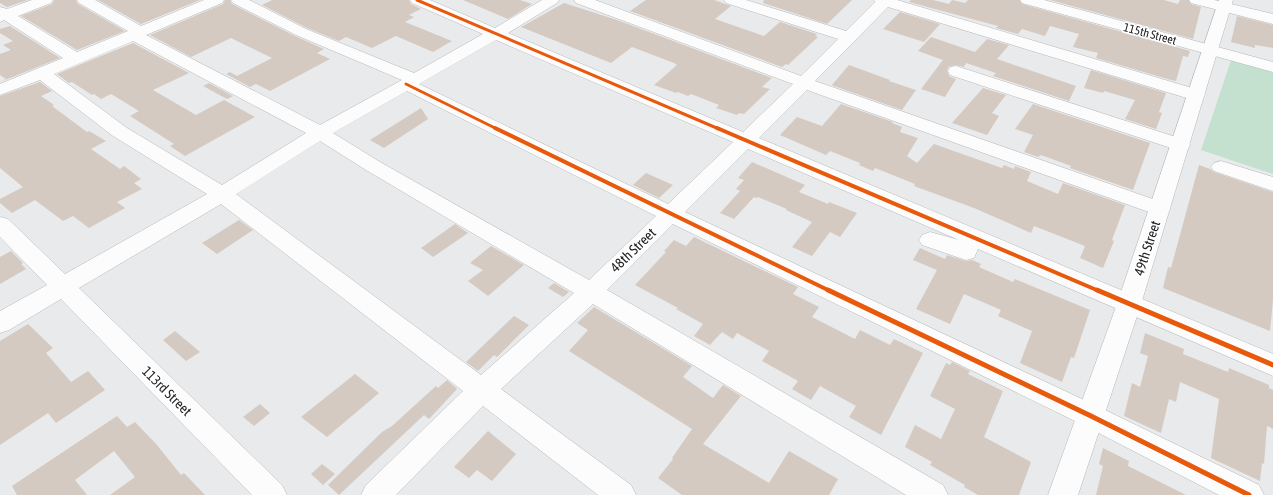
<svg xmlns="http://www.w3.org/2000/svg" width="1273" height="495" font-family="'Asap Condensed',sans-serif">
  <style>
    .green { fill: #c3e1ce }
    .building { fill: #d5cac1 }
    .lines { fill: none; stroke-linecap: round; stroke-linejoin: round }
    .minor-casing { stroke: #b7b8ba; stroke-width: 1 }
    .major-casing { stroke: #b7b8ba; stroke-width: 1 }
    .minor { fill: #fcfcfc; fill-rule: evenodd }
    .major { fill: #fcfcfc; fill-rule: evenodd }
    .cycleway-far2-casing { stroke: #fff; stroke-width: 5 }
    .cycleway-far1-casing { stroke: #fff; stroke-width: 6 }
    .cycleway-casing { stroke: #fff; stroke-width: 8 }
    .cycleway-far2 { stroke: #e8590c; stroke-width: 3 }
    .cycleway-far1 { stroke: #e8590c; stroke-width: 4 }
    .cycleway { stroke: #e8590c; stroke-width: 5 }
    .labels { text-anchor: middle; stroke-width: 3.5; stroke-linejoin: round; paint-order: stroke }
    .far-street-label { font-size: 12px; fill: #202123; stroke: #fff }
    .street-label { font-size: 14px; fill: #202123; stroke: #fff }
  </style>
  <rect width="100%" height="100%" fill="#e8eaec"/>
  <!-- green -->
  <polygon class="green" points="1231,60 1273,72 1273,174 1201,150"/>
  <!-- building -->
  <g class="building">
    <polygon points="0,0 28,0 7,7 0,3"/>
    <polygon points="54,0 76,0 78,4 125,31 77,50 21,16 52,4"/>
    <polygon points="98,0 200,0 141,24"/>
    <polygon points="225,0 230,0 232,4 295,36 324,49 317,53 330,59 270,91 256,84 250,87 226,74 230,72 237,76 272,58 231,38 191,57 150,35 223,4"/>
    <polygon points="272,0 409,0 411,4 421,9 409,15 414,17 405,22 452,41 433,52 396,36 372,48 346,37 339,41 307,28 262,5"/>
    <polygon points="463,0 520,0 532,4 508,19"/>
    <polygon points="646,0 714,0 731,6 715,19 764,36 780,22 817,34 815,36 818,37 788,65 786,64 782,67 630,11"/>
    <polygon points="764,0 852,0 827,24 763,3"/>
    <polygon points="911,0 933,0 949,4 952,0 965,3 968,0 1019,0 1022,4 1190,51 1188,57 1183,56 1176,81 1171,80 1096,58 1098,53 1073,47 1079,34 1050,26 1045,36 1022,29 1018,34 996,28 998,26 909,2"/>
    <polygon points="1050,0 1164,0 1178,4 1180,0 1188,0 1191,4 1201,7 1193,39"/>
    <polygon points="564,3 617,20 772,78 762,87 770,89 744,114 739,113 737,115 716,108 719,105 691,94 688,96 678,92 676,93 654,85 677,65 674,63 632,47 611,63 521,27"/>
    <polygon points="900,12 940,24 924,42 883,29"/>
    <polygon points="1237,16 1273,25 1273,48 1255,45 1255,48 1231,42"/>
    <polygon points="10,26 60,58 0,82 6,79 0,75 0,54 11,50 3,45 13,41 0,33 0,29"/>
    <polygon points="931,37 975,52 987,39 1009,45 997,59 1076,86 1069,101 993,76 996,73 966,63 964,67 956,65 949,66 947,70 949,76 956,79 945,97 921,89 943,60 918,51"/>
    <polygon points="133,43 189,73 153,90 196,115 224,100 255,117 185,156 170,146 174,144 130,116 139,111 111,94 101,99 94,94 92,95 72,82 69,83 57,74"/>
    <polygon points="849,65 890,80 889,81 916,90 902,110 834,86 832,85"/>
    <polygon points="1091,70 1166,93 1159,112 1162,113 1156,129 1125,119 1135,100 1104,91 1103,93 1084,88"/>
    <polygon points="40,82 52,91 41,96 54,105 52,106 87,132 89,131 106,141 91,149 120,169 124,166 141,179 134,183 142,189 117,202 125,208 89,228 73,216 63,221 35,200 12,213 0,203 0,199 23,187 0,168 0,96"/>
    <polygon points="209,83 233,96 227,99 203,86"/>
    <polygon points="983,88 1006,95 992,113 999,116 987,135 952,123"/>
    <polygon points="841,104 893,122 892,123 902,127 900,132 918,138 907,156 917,163 934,144 1002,168 1004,165 1014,169 1015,166 1031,172 1027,181 1058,194 1063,183 1125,205 1112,240 1114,241 1103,268 1080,258 1085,246 1034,226 1031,233 974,208 914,186 915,184 875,168 873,171 859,165 860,163 830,151 826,155 780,135 797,117 822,126"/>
    <polygon points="1033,104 1150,143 1133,190 1070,168 1071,166 1041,155 1038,157 1024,152 1033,135 1015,129"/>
    <polygon points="421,108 428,119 384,148 370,140"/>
    <polygon points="752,162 805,185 799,192 828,204 829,202 857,213 840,237 830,232 812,256 792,247 812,222 786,210 787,209 758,197 757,198 754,197 734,219 720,213 740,191 736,189 744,180 738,178"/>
    <polygon points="1199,165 1210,169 1214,172 1273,192 1273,300 1270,331 1163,288 1168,267 1171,268"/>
    <polygon points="646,173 673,185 659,198 633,185"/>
    <polygon points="239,220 253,230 217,254 202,243"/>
    <polygon points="455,224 468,233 433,257 421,248"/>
    <polygon points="694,237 798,287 793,294 819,307 812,317 855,339 860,330 890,345 894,339 923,353 881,435 849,417 856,406 820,386 811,400 792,389 798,381 762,361 769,351 737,333 733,339 722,332 710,345 694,336 703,324 676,309 678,308 635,285 666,252 664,251 674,240 686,246"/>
    <polygon points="491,246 524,265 488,296 468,281 483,270 470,263"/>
    <polygon points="920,248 945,259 947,255 966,261 972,260 981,264 979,267 1013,282 1015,279 1090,310 1074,358 1071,357 1062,382 1020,363 1032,331 998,316 1001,310 964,294 950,324 916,309 937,270 913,260"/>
    <polygon points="11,251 23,263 21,264 26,269 0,284 0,257"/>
    <polygon points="554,283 569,292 563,297 548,288"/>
    <polygon points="594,307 692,366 683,377 713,398 723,385 741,396 703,444 769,483 789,451 838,479 829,495 682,495 658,478 673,459 672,458 692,429 569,351 588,330 577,323"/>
    <polygon points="514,316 529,325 497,357 494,355 478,371 466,362"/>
    <polygon points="28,324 53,348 46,353 71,382 88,371 105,390 56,423 48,413 0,445 0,341"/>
    <polygon points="175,331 200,352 186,361 163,340"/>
    <polygon points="1145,333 1184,349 1183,354 1228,372 1229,368 1269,385 1269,388 1273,390 1273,429 1267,426 1264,464 1262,463 1260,481 1211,458 1219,399 1180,382 1176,402 1169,399 1161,433 1124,416 1132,383 1140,387 1148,356 1140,353"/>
    <polygon points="952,362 970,371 968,374 1003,391 984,437 1031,462 1019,495 978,495 964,487 965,485 930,465 932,462 905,447 915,425 941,439 955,409 930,396 946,363 950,365"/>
    <polygon points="355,374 379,393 327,437 301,417"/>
    <polygon points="447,380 457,389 429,419 424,415 339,495 328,485 382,432 392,426 436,386 438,388"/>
    <polygon points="260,404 270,413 254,426 243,417"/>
    <polygon points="117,416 127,427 135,422 157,445 181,475 184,473 205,495 110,495 135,477 114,451 75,480 87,495 17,495 12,486"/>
    <polygon points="488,431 516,454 492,481 477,470 469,478 454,467"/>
    <polygon points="1103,448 1129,461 1128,466 1186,495 1096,495 1103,466 1099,464"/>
    <polygon points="322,464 335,474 323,485 311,474"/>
  </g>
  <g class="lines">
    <!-- minor casing -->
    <g class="minor-casing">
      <g id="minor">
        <path d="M32 0H53L51 3 18 16 77 52 128 31 79 3 77 0H95L141 26 204 0H224L222 3 146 35 320 125 402 80 296 35 233 3 231 0H249L306 29 414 73 483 34 412 3 410 0H430L495 28 542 0H559L557 3 508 33 743 132 793 84 576 3 574 0H595L801 76 838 39 726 3 724 0H746L846 31 875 2 874 0H897L1202 91 1205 95 1202 99 1196 100 1190 99 888 7 815 81 1167 204 1170 209 1167 214 1160 216 807 90 759 138 1273 354V376L978 249 974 258 966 260 922 245 919 240 922 235 930 232 959 240 748 149 685 212 1101 408 1259 485 1264 495H1219L1081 424 673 224 607 290 943 485 948 495H906L593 304 501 389 631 485 636 495H598L483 406 396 495H361L366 485 463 391 221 204 79 288 282 485 287 495H252L61 299 9 330 0 333V311L47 285 0 237V217L8 219 65 274 207 194 113 136 40 80 0 95V84L63 58 4 20 0 22V7L7 9ZM496 40 733 142 668 204 419 84ZM133 41 306 133 222 185 127 128 54 74ZM407 91 656 216 589 280 380 162 333 133ZM320 141 366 170 574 293 481 375 236 194Z"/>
        <polygon points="1020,0 1044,0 1273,62 1273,72 1022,3"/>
        <polygon points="1189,0 1214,0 1273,14 1273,24 1191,3"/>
        <polygon points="956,66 1188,141 1190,145 1188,149 1181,151 1174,149 950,75 948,71 950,67"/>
        <polygon points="1221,161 1273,177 1273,191 1214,171 1211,167 1214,163"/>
      </g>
    </g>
    <!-- major casing -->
    <g class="major-casing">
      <polygon id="major" points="1219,0 1233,0 1141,304 1078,495 1048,495 1117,304"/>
    </g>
    <!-- minor -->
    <use href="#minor" class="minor"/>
    <!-- major -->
    <use href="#major" class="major"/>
    <!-- cycleway-far2 casing -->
    <g class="cycleway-far2-casing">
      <g id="cycleway-far2">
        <polyline points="417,0 719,129"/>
        <polyline points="406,84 497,129"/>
      </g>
    </g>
    <!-- cycleway-far1 casing -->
    <g class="cycleway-far1-casing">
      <g id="cycleway-far1">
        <polyline points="495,128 830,291"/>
        <polyline points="717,128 1099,291"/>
      </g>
    </g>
    <!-- cycleway casing -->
    <g class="cycleway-casing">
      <g id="cycleway">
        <polyline points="828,290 1091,416 1249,495"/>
        <polyline points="1097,290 1273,365"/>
      </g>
    </g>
    <!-- cycleway-far2 -->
    <use href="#cycleway-far2" class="cycleway-far2"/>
    <!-- cycleway-far1 -->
    <use href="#cycleway-far1" class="cycleway-far1"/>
    <!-- cycleway -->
    <use href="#cycleway" class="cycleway"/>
  </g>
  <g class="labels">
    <!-- far-street labels -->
    <g class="far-street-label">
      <text transform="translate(1150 34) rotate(15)" y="4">115th Street</text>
    </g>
    <!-- street labels -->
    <g class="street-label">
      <text transform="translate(1147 248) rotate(-72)" y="5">49th Street</text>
      <text transform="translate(633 250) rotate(-44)" y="5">48th Street</text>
      <text transform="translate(167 391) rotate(45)" y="5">113rd Street</text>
    </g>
  </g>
</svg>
